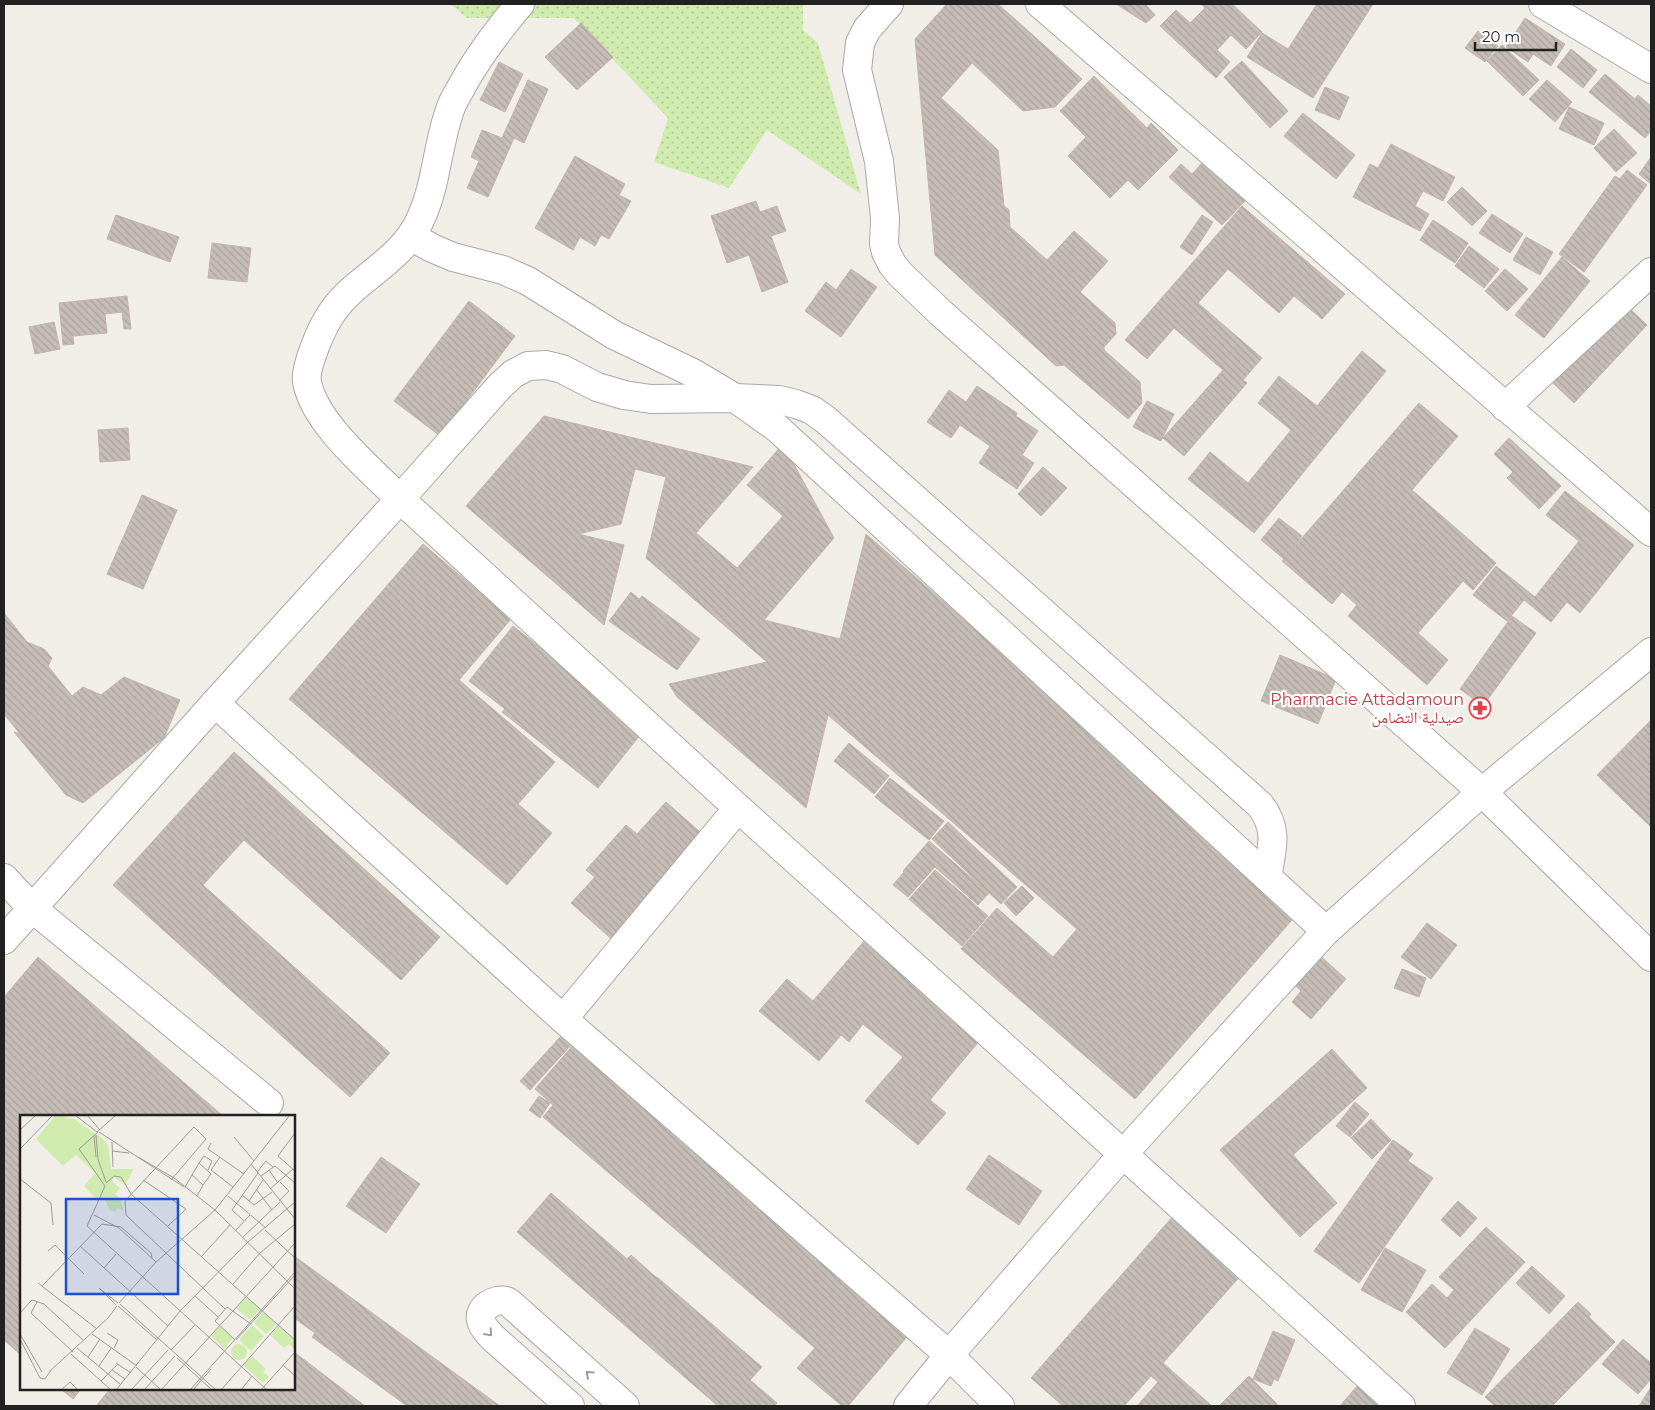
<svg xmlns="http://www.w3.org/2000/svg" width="1655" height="1410" font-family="Montserrat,'Noto Naskh Arabic',sans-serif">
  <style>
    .grass { fill: url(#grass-dots) }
    .building { fill: url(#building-back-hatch); stroke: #c3b4aa }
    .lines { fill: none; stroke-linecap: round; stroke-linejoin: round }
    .minor-casing { stroke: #a8a8a8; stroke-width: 30 }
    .minor { stroke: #fff; stroke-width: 28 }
    .oneway { stroke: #9b9b9b }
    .labels { text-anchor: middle; stroke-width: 4.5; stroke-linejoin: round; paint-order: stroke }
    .health-label { font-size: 16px; fill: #be3a42; stroke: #fff; text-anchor: end }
    .inset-road { fill: none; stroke: #9e9c98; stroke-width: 1 }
    .view { fill: #1d4ed8; fill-opacity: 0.15; stroke: #1d4ed8; stroke-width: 2.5 }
    .inset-edge { fill: none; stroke: #212121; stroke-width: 2.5 }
  </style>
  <defs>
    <pattern id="grass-dots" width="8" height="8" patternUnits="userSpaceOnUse" patternTransform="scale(1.25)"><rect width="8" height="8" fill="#cfebae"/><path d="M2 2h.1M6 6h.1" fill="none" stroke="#b1c995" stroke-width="1.8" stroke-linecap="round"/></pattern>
    <pattern id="building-back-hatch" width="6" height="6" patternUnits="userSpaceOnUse" patternTransform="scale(1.25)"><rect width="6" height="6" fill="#c6bdb7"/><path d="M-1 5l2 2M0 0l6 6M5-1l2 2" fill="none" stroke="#aaa29d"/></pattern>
  </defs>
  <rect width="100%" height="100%" fill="#f1eee8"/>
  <!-- grass -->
  <polygon class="grass" points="450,4 803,4 803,30 818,43 861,194 767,130 729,188 654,162 668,118 574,18 467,18"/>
  <!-- building -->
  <g class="building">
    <polygon points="947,4 998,4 1082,79 1055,107 1023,111 972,63 941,98 998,150 1004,206 1009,210 1010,227 1047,260 1074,231 1108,261 1080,292 1115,323 1116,334 1104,347 1104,350 1140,382 1142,403 1128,419 1064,365 1056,366 935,255 915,39"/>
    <polygon points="1116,4 1145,4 1155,15 1146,23"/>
    <polygon points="1201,4 1232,4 1262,32 1246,49 1231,35 1217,50 1230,62 1216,78 1160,26 1176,10 1190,23 1205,8"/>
    <polygon points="1317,4 1373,4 1313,98 1247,57 1262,33 1288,49"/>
    <polygon points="1525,18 1565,44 1551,66 1533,54 1528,62 1506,47"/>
    <polygon points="581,23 613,57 577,90 545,57"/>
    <polygon points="1478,31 1498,46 1485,62 1465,48"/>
    <polygon points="1502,45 1539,80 1523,96 1487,61"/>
    <polygon points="1571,49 1597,70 1583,88 1557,67"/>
    <polygon points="1242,61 1288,111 1270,128 1224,77"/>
    <polygon points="499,62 523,74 505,112 480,100"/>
    <polygon points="1605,74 1635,99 1638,95 1651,106 1651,131 1645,138 1589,92"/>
    <polygon points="1094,76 1147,128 1151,123 1178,150 1138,190 1128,180 1110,198 1068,156 1086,137 1060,111"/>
    <polygon points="528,80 548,89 524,143 514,138 488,197 467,188 479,161 471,157 482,130 502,138"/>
    <polygon points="1547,80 1572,102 1555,122 1529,99"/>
    <polygon points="1325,87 1349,97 1339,120 1315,110"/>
    <polygon points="1569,107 1604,123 1594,145 1559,129"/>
    <polygon points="1303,113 1355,155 1336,179 1284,136"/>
    <polygon points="1614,129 1637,153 1616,172 1594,148"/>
    <polygon points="1391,144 1455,177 1443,201 1423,191 1415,206 1429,214 1420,231 1353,197 1370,164 1378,168"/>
    <polygon points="575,156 625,184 619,195 631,201 609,239 601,235 595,246 580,237 573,250 535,228"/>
    <polygon points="1651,157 1651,184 1639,174"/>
    <polygon points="1203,162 1245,201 1222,225 1169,177 1181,164 1192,174"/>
    <polygon points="1627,170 1647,185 1584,272 1559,254 1615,176 1620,179"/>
    <polygon points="1462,187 1487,211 1472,226 1447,202"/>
    <polygon points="756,201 760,212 777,206 786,231 771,236 788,282 762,292 749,255 727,263 711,216"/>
    <polygon points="1242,206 1345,294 1322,319 1294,296 1279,313 1228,269 1198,303 1262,358 1243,380 1247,383 1184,456 1163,438 1223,370 1174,328 1147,359 1125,340"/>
    <polygon points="1492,214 1523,234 1510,253 1479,233"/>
    <polygon points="116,215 179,237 170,262 107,239"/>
    <polygon points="1202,215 1213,222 1192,255 1180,247"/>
    <polygon points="1433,220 1468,243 1455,263 1420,240"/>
    <polygon points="1526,237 1553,252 1540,275 1513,260"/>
    <polygon points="212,243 251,248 247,282 208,278"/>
    <polygon points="1469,246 1499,269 1484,288 1455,266"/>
    <polygon points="1562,257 1590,281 1544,338 1515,315"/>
    <polygon points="851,269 877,287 841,337 805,311 826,282 836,290"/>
    <polygon points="1505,269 1528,289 1507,311 1485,291"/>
    <polygon points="127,296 131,329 124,329 122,312 105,314 107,333 73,336 74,344 63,345 59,303"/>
    <polygon points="469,301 515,336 440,436 394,401"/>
    <polygon points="1626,305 1647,325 1574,403 1553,383"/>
    <polygon points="54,322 60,349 35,354 29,327"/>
    <polygon points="1362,351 1386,371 1254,533 1188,479 1210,452 1248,483 1291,430 1258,403 1279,376 1317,406"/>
    <polygon points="977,386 1017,413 1016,416 1038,431 1022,455 1034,463 1017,489 979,463 990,446 960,425 951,438 927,422 949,390 966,402"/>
    <polygon points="1147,401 1174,414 1161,441 1133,427"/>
    <polygon points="1419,403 1458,436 1412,490 1496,563 1473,590 1463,581 1418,633 1448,660 1427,685 1348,616 1357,605 1342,592 1332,604 1282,561"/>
    <polygon points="544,416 753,467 696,533 737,568 783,516 747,485 783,444 834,538 764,620 840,639 866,534 1299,912 1135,1099 961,949 997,908 1053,957 1077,929 828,715 806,808 677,697 669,684 767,662 646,558 666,477 635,469 621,524 578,534 624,545 604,625 466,506"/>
    <polygon points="128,428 130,460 100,462 98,430"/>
    <polygon points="1509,438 1561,486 1539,509 1507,478 1513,472 1494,454"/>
    <polygon points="1043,467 1067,488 1041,516 1018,494"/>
    <polygon points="1565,491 1634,545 1580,613 1567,602 1551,622 1524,600 1507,621 1473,595 1496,566 1535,597 1579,541 1546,515"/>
    <polygon points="142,495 177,510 143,589 107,574"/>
    <polygon points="1279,518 1302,536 1284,559 1261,540"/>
    <polygon points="423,544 511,619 459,680 555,762 518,804 552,833 507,885 289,699"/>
    <polygon points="631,592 639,599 642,596 700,639 677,670 609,621"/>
    <polygon points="4,613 27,642 44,649 52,658 48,666 72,696 83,687 101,695 124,677 180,700 164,738 83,803 66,795 14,732 20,734 4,714"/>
    <polygon points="1512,616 1536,633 1483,706 1460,689"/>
    <polygon points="513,626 644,730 598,788 502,712 505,709 469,681"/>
    <polygon points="1280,655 1336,679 1318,724 1261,701"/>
    <polygon points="1651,720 1651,827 1597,775"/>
    <polygon points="849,743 889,776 874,794 834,761"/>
    <polygon points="234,752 440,937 401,980 244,840 203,885 390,1053 350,1097 113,885"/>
    <polygon points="890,778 944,821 929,840 875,797"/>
    <polygon points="666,802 708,839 616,943 571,903 595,877 586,870 626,825 637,834"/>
    <polygon points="948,822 1017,887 1001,904 932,839"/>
    <polygon points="929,841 989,893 978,905 935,867 908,897 893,885 904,872 903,871"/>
    <polygon points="935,870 988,916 962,946 909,899"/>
    <polygon points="1022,886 1034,898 1016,916 1004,903"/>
    <polygon points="1427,923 1457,945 1431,979 1401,957"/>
    <polygon points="865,940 981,1039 930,1100 946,1113 918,1145 865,1101 903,1057 863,1024 849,1042 841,1035 819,1061 759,1011 787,979 813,1001"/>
    <polygon points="1315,951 1346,979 1311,1019 1292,1002 1301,991 1289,980"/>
    <polygon points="38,957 223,1116 21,1116 21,1355 4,1340 4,997"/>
    <polygon points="1402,969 1426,978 1419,997 1394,988"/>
    <polygon points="562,1035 572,1044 530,1090 520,1081"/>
    <polygon points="574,1044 913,1330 848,1406 842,1406 797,1368 815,1348 543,1117 553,1105 535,1089"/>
    <polygon points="1332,1049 1367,1088 1293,1155 1337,1203 1300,1237 1220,1150"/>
    <polygon points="539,1096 550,1103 540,1118 529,1110"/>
    <polygon points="1355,1102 1369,1114 1350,1137 1336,1126"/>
    <polygon points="1371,1119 1391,1140 1372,1159 1351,1138"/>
    <polygon points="1393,1140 1413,1154 1408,1161 1433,1178 1359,1283 1314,1251"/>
    <polygon points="989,1155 1042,1191 1019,1225 966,1189"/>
    <polygon points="381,1157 420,1184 386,1233 346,1206"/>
    <polygon points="551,1193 627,1259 631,1255 657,1278 657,1277 762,1367 750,1380 777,1403 774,1406 718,1406 517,1232"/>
    <polygon points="1458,1201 1477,1218 1460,1237 1441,1220"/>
    <polygon points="1175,1214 1243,1273 1163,1363 1212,1406 1137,1406 1158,1382 1151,1376 1124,1406 1063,1406 1031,1378"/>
    <polygon points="1486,1227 1525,1262 1445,1348 1406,1312 1432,1284 1447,1298 1454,1290 1439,1277"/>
    <polygon points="1385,1248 1426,1270 1402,1312 1361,1290"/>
    <polygon points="294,1256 500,1406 407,1406 312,1337 315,1333 294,1318"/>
    <polygon points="1532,1266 1565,1296 1549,1314 1516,1283"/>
    <polygon points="1578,1302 1591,1314 1589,1317 1615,1342 1552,1406 1495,1406 1485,1397"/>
    <polygon points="1475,1328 1510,1349 1482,1395 1447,1373"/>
    <polygon points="1273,1331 1295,1340 1278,1381 1274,1379 1271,1386 1253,1379"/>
    <polygon points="1623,1339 1651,1363 1651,1379 1638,1394 1602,1364"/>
    <polygon points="294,1352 365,1406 96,1406 110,1389 294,1389"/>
    <polygon points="1249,1376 1279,1406 1219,1406"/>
    <polygon points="1358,1385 1382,1406 1340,1406"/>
    <polygon points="1651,1387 1651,1406 1639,1406"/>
    <polygon points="61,1389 81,1389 73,1399"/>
  </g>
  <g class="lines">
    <!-- minor casing -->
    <g class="minor-casing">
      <g id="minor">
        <path d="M520 4C499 29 479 55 463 84 459 92 454 99 451 107 437 144 437 185 420 220 407 250 376 269 352 290 336 304 326 319 318 339 314 349 305 371 307 382 315 424 371 470 400 499L738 808 1123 1154 1401 1406"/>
        <polyline points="889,4 867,29 860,43 857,70 879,161 885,218 884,244 886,252 892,264 900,274 941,313 1482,792 1651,957"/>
        <polyline points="1040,4 1651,532"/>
        <polyline points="1543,4 1651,69"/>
        <polyline points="412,237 432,248 453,257 503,270 528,281 614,335 693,373 735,398 777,428 1326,931"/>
        <polyline points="1505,407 1651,272"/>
        <polyline points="215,703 563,1019 949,1355 1000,1406"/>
        <polyline points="4,878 32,908 269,1103"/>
        <path d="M4 940 215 703 400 499 500 386 513 374 528 366 546 365 562 369 597 387 624 395 651 399 735 398 779 400 796 404 812 410 826 420 1260 805C1279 829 1272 849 1267 877"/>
        <polyline points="563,1019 738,808"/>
        <path d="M570 1406 492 1337C488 1332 482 1327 481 1320 478 1308 495 1298 506 1301 509 1302 511 1304 513 1306L625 1406"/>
        <polyline points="908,1406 949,1355 1123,1154 1326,931 1482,792 1651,652"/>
      </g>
    </g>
    <!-- minor -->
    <use href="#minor" class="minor"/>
  </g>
  <!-- one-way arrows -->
  <defs><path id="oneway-chevron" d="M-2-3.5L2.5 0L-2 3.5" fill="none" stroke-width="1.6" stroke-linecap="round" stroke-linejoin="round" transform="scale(1.25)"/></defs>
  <g class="oneway">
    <use href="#oneway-chevron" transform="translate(489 1333) rotate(49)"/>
    <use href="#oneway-chevron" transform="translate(589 1374) rotate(-138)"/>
  </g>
  <!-- icons -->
  <defs>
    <g id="pharmacy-ring" transform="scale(1.125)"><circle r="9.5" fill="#fff" stroke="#e0444e" stroke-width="1.5"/><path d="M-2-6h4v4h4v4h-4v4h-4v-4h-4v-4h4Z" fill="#e0444e"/></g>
  </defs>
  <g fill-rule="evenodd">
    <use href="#pharmacy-ring" x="1480" y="708"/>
  </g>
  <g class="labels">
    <!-- health labels -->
    <g class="health-label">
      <text x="1464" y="705">Pharmacie Attadamoun<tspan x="1464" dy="18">صيدلية التضامن</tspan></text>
    </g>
  </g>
  <!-- overview -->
  <g transform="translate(20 1115)">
    <rect width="275" height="275" fill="#f1eee8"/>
    <path d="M36 0 54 4 82 23 88 30 91 54H114L105 70 94 62 92 66 100 73 95 79 100 83 104 97 98 93 95 97 90 95 85 85H77L64 71 75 58 56 40 43 51 16 24ZM226 182 240 194 230 205 216 193ZM243 197 256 209 246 219 234 208ZM232 210 244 221 231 236 219 225ZM200 211 213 223 204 234 191 221ZM259 211 275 226 274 234 269 229 264 233 250 220ZM211 237a8 8 0 1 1 16 0a8 8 0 1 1-16 0ZM232 241 246 254 243 257 249 262 243 268 223 250Z" fill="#cfebae"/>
    <path class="inset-road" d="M55 0 77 17 96 0M67 0 80 15M270 0 195 95 275 174M0 15 16 0M78 17 59 34 85 71 67 111 247 275M79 17 164 72M275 18 258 41 275 56M76 20 78 44 86 67M74 21 76 42M214 22 234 46M92 27 93 52M191 28 188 34 224 59M0 34 33 0M92 36 109 38M200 42 191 55 213 72M179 48 184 41 192 46 188 55M231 49 275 104M249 55 258 68M237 57 246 46 253 52M172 60 183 70 177 81M241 61 255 51 275 68M0 64 31 88 33 110M123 65 166 94 148 111M151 65 186 24 174 12 105 86 106 100 205 194M86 68 94 61 101 62 111 79 275 225M165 72 179 48 191 59 183 70M236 74 252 95M250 74 273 54M222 80 234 90 252 77M208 81 246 113M229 86 243 65M259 86 269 76 260 67M74 100 99 113 136 147M224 106 212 95 238 58M216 115 230 100M245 115 275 143M223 122 260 87M228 127 275 87M60 131 148 211M28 136 35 130 64 159M181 142 210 110M84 153 96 139M18 168 77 214M213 169 240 138 275 109M22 171 82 109 101 112 131 138 132 143M175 181 198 202M17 187 11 198 53 237M99 188 136 147 195 95 154 63 118 42M100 189 196 275M96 190 79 173 98 188M98 191 137 225M0 198 12 185 24 189 64 226M87 218 98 225 94 233M0 219 22 257M72 219 117 251M0 224 20 263 25 264 31 255 88 203 97 191M215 225 195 206 207 192 231 209M216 225 275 160M57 233 100 269M151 235 175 210M51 239 91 275M68 242 80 224M157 243 192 275M96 248 111 258M263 250 275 261M79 251 92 232M116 252 141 275M92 255 105 264M81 266 98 249M41 275 50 267 58 275M96 275 160 196 228 127M111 275 148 235M124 275 155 241M141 275 275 128M170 275 275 157M173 275 191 254M201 275 275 191M221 275 232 261M241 275 275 237"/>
    <path class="view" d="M46 84H158V179H46Z"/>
    <rect width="275" height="275" class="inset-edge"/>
  </g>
  <!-- border -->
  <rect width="1655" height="1410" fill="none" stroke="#212121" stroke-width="10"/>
  <!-- scale -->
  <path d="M1475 42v8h81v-8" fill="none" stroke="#212121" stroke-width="2.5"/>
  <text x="1482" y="42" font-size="15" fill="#212121" stroke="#ffffff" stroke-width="4" paint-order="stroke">20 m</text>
</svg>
